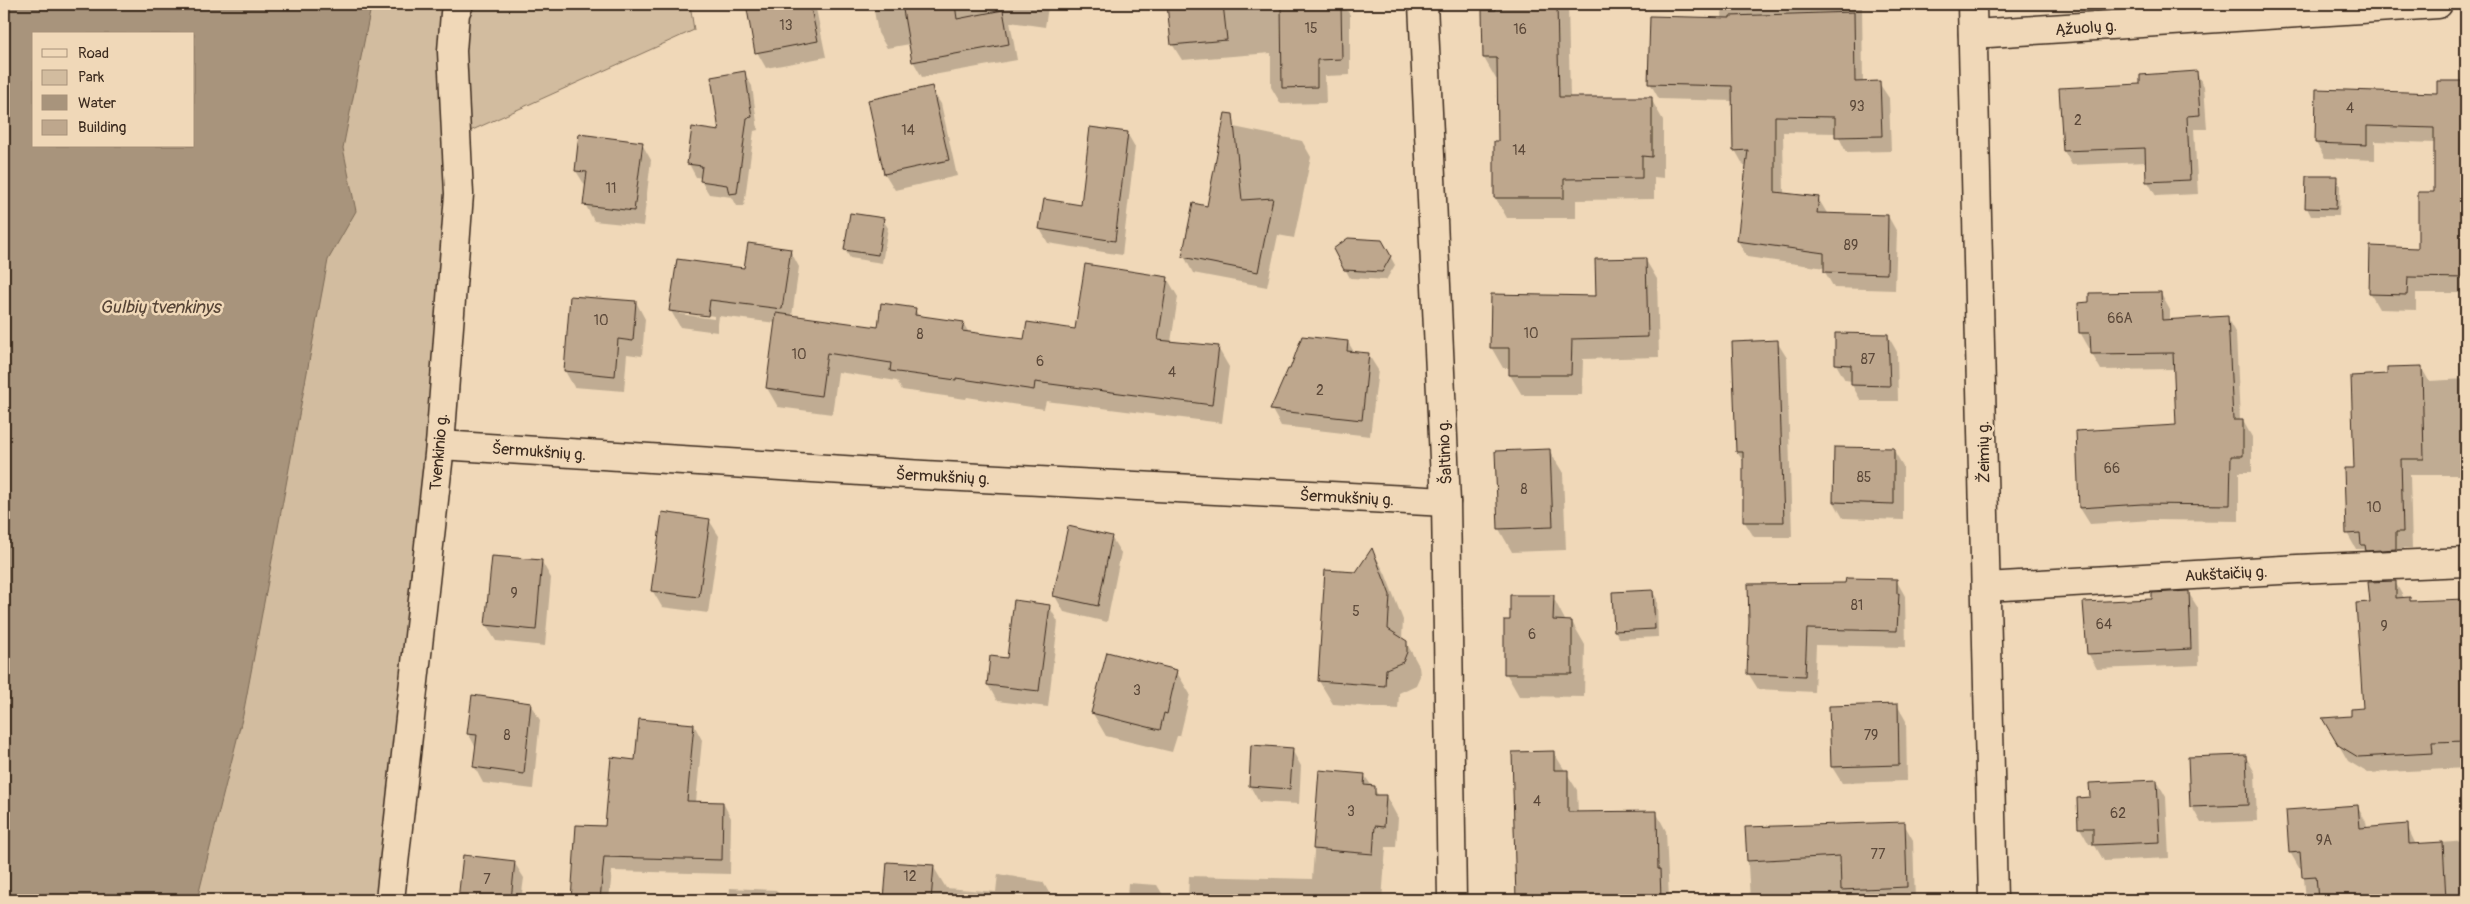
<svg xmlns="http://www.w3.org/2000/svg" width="2470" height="904" font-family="Pangolin,sans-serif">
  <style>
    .green { fill: #d2bc9f; stroke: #86735e; fill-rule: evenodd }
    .water { fill: #a8947c; stroke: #7c6a56; fill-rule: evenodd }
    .shadow { fill: #0003; fill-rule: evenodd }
    .building { fill: #bea78d; stroke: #3b2a1e }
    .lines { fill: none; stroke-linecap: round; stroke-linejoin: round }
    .minor-casing { stroke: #3b2a1e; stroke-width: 31 }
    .major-casing { stroke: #3b2a1e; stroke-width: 31 }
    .minor { stroke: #f0d8b8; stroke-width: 28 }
    .major { stroke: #f0d8b8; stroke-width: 28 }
    .labels { text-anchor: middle; stroke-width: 5; stroke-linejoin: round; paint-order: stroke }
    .number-label { font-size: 14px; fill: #5c493a }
    .street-label { font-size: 16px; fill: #3b2a1e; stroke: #f0d8b8 }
    .water-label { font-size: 18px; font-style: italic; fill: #564436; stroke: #f0d8b8 }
  </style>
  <rect width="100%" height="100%" fill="#f0d8b8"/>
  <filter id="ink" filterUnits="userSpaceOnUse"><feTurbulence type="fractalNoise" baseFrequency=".02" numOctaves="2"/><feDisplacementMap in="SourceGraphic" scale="10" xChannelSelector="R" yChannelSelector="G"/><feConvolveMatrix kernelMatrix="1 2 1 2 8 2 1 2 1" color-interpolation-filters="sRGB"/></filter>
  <g filter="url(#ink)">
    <!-- green -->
    <path class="green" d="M4 4H690L694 30 468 132 433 382 377 900H4ZM34 34H194V146H34Z"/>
    <!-- water -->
    <path class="water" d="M4 4H376L370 12 343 148 356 211 328 260 243 715 197 900H4ZM34 34H194V146H34Z"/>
    <!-- shadow -->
    <g class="shadow">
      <polygon points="747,4 815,4 826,57 766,68 757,52"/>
      <polygon points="881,4 1067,4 1066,10 1048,7 1045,27 1010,22 1017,60 922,77 913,61 910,44 887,48 878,33 873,5"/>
      <polygon points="1169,4 1343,4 1350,15 1350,75 1325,76 1326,103 1281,104 1271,87 1271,53 1182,60 1172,44"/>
      <polygon points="1497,4 1568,4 1570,98 1651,99 1663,120 1663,178 1654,177 1654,199 1576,200 1576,218 1507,218 1495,197 1499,143 1499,79 1496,79 1484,58 1497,11"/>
      <polygon points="1722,4 1862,4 1863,83 1879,83 1889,98 1891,151 1846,152 1837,133 1783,132 1784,194 1818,198 1828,215 1888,216 1897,232 1895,290 1834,288 1825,272 1825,268 1747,257 1738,241 1747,166 1744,166 1735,150 1733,101 1659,99 1650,83 1721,19"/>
      <polygon points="2196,72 2204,86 2207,129 2194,129 2198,194 2156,196 2148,182 2147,162 2072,165 2064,151 2141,85"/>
      <polygon points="744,73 752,86 758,130 754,131 744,206 737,206 732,197 709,194 701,181 702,178 696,177 689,164 720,132"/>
      <polygon points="2466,82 2466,293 2416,293 2416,310 2379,309 2370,293 2419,250 2436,193 2435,143 2375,141 2375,160 2325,158 2316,143 2438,94 2438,83"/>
      <polygon points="931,88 941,104 957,176 895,190 885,174"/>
      <polygon points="1224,125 1302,141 1311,157 1294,238 1278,235 1267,287 1193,273 1184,256 1208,207"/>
      <polygon points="1127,133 1135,147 1122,255 1048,243 1040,229 1082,207"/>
      <polygon points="642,144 651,160 643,226 594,221 585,204 586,187 576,171"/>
      <polygon points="2336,178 2340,186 2339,216 2311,216 2307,208"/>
      <polygon points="883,220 888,228 882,263 850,258 845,250"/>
      <polygon points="1382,242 1395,265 1386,280 1350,278 1335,250"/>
      <path d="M790 250 799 267 792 316 879 328 915 309 919 317 963 323 969 333 1025 341 1076 331 1167 278 1178 297 1171 342 1218 348 1229 367 1222 423 1046 401 1044 409 967 397 966 399 902 390 897 381 838 372 832 414 778 407 767 388 776 323 719 316 717 332 680 327 671 311 745 270ZM680 311 714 316V319L680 314Z"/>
      <polygon points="1645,259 1657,279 1659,357 1583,359 1582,395 1522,395 1510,375 1510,368 1503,368 1491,347 1597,298"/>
      <polygon points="2161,294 2170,310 2170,321 2227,318 2236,334 2240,421 2243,421 2252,437 2252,472 2239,472 2239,521 2152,520 2090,524 2080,508 2178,426 2175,369 2101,370 2092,354 2092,348 2089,348 2080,332"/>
      <polygon points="636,302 645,319 642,356 627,354 624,391 574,387 565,371"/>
      <polygon points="1837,335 1888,336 1897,352 1898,401 1861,401 1852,385 1852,381 1845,380 1836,364"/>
      <polygon points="1348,342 1354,352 1368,354 1378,370 1370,436 1281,426 1272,410"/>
      <polygon points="1777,342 1787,358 1792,537 1754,537 1744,521 1745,464 1737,452"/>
      <polygon points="2421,367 2429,381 2466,379 2466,529 2464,525 2462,475 2410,475 2412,548 2404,548 2404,565 2371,561 2364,549 2356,549 2347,533 2355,469 2389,376"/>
      <polygon points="1835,448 1893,449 1903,466 1903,520 1843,518 1834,502"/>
      <polygon points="1549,450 1563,473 1566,550 1512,552 1499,529"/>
      <polygon points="709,520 719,536 708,613 662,607 652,590"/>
      <polygon points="1111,537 1121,553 1107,622 1064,612 1055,596"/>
      <polygon points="1372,550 1385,573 1403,620 1402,639 1406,642 1419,666 1420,676 1416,685 1399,693 1398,709 1333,704 1319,681 1356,573"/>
      <polygon points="542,562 551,578 545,646 496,641 486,625"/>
      <polygon points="1896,580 1905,596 1906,647 1816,645 1814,692 1758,689 1748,673 1847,585"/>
      <polygon points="2395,582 2404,598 2409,598 2411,602 2466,600 2466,768 2368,773 2348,761 2324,719 2353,717 2364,709 2371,603"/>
      <polygon points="1652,591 1657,599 1658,637 1620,639 1615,631"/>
      <polygon points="2188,592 2198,608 2199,665 2097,669 2088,653 2153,600"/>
      <polygon points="1553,597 1566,622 1572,622 1585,645 1584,697 1519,696 1506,673 1511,622"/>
      <polygon points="1049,606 1058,622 1048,707 997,701 988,685"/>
      <polygon points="1176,671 1190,694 1180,736 1177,736 1172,752 1106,736 1092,712"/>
      <polygon points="530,704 540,720 533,789 483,783 474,766 476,748 468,733"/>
      <polygon points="1897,705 1906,721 1907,781 1842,783 1832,767"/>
      <polygon points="694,725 702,740 696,802 723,803 731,818 730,874 612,871 609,900 572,900 577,826 606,828 636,761"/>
      <polygon points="1252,746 1292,750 1301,766 1299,804 1259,802 1250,786"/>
      <polygon points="1554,753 1577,790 1578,813 1656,812 1666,831 1669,900 1515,900 1517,885"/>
      <polygon points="2246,757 2255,773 2257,821 2201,823 2192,807"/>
      <polygon points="1320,771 1364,775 1379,796 1386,796 1398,818 1396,847 1386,847 1382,900 1188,900 1189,876 1312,879"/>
      <polygon points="2157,781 2166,797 2169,858 2104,861 2094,844 2089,844 2080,828 2078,799 2091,798"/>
      <polygon points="2357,806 2366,822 2367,828 2407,826 2416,845 2466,841 2466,900 2306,900 2303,868 2299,868 2290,852"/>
      <polygon points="1904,824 1913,840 1915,900 1750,900 1746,829"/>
      <polygon points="464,856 514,862 524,878 521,900 459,900"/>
      <polygon points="888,864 933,866 946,888 996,892 998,874 1043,882 1053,900 886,900"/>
      <polygon points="1128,883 1157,885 1166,900 1127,900"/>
      <polygon points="730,888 776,890 781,898 821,900 729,900"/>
    </g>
    <!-- building -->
    <g class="building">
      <polygon points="746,4 810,4 818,41 755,53"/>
      <polygon points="902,4 955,4 957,19 1003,10 1009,44 912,62"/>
      <polygon points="1167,4 1223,4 1227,40 1171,45"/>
      <polygon points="1281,4 1341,4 1342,59 1317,60 1317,87 1282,88"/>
      <polygon points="1496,4 1557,4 1559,97 1652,97 1652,157 1642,156 1642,178 1564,179 1564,198 1494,198 1494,141 1498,141 1497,58 1483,58 1482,10 1496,10"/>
      <polygon points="1854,12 1855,82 1880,81 1882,136 1835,137 1835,117 1775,116 1775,192 1819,197 1817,213 1888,215 1887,274 1824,272 1824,253 1737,241 1748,150 1733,151 1732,86 1648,84 1650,16 1730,18 1730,16"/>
      <polygon points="745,71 752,117 747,118 737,193 729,194 727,185 700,181 702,166 687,164 692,127 719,131 711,77"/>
      <polygon points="2197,71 2200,115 2187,116 2190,180 2146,182 2145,148 2063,151 2059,88 2140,84 2140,75"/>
      <polygon points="2437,81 2466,81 2466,234 2464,234 2466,278 2408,277 2407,295 2369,294 2370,246 2418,248 2418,192 2434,192 2434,128 2367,126 2367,145 2315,143 2316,89 2437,93"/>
      <polygon points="932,86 949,160 884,174 868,100"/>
      <polygon points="1225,113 1233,114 1242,200 1273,198 1258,272 1182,257 1193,203 1207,206"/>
      <polygon points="1090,127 1128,132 1115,241 1039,229 1044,199 1081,205"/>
      <polygon points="579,134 643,142 634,211 583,205 587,172 575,171"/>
      <polygon points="2306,176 2337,176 2336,209 2305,208"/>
      <polygon points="850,213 884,218 878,255 844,250"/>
      <polygon points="1348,238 1382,240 1391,256 1382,272 1344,270 1333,249"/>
      <polygon points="748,243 791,249 782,309 710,300 708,316 669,311 677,259 744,268"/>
      <polygon points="1646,258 1648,337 1572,339 1571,375 1509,375 1509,348 1490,348 1491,294 1596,296 1595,259"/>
      <polygon points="1085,264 1168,277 1158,340 1219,346 1212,405 1035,382 1034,390 956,378 956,380 890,371 891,363 827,353 821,396 766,388 776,313 878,327 881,303 916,308 915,315 964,322 962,331 1024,339 1027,322 1075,329"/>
      <polygon points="2161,292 2162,320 2228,316 2233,420 2243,420 2243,456 2231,456 2230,505 2142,504 2079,508 2076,431 2176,425 2173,353 2091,354 2090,333 2079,333 2078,303 2089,302 2089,293"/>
      <polygon points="570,296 636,301 633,341 618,339 615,376 564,371"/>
      <polygon points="1835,333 1888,334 1890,386 1851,385 1851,365 1835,364"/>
      <polygon points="1302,336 1348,341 1347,351 1369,353 1362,420 1270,410 1288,369 1290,369"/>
      <polygon points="1778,340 1784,522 1743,522 1743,452 1736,452 1732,342"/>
      <polygon points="2422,366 2424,459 2401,459 2403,532 2396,532 2396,549 2366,551 2365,545 2361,545 2360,533 2346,534 2344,468 2354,468 2351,376 2387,374 2387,367"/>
      <polygon points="1834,447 1894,448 1894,504 1833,502"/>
      <polygon points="1550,449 1553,527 1498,529 1495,451"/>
      <polygon points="662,512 710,519 699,597 651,591"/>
      <polygon points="1068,526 1112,536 1098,606 1053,596"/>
      <polygon points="1372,548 1390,595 1388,629 1407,641 1407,652 1403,662 1386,669 1385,686 1318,681 1325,570 1356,572"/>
      <polygon points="492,556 542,560 536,630 485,625"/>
      <polygon points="1846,578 1897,579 1897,594 1899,593 1897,631 1807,629 1805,676 1747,674 1749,621 1748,584 1845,583"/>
      <polygon points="2396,581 2396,598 2410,597 2410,601 2466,599 2466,741 2432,742 2433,753 2358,757 2338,745 2322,718 2351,716 2351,709 2363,708 2356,603 2370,602 2368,582"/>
      <polygon points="1653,590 1655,629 1614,631 1612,592"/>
      <polygon points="2189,591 2191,649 2087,654 2083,602 2152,599 2152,593"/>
      <polygon points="1510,595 1554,595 1553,620 1572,621 1572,674 1504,674 1504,620 1510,620"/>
      <polygon points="1014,600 1050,605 1039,691 987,685 990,656 1007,658"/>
      <polygon points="1107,652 1177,670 1167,714 1164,713 1160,730 1091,713"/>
      <polygon points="472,695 531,703 524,774 473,767 477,735 467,734"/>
      <polygon points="1898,704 1899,765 1831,767 1829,706"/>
      <polygon points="639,719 694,724 687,801 723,802 722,860 604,857 600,900 571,900 576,825 605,826 611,757 635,760"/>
      <polygon points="1251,745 1293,748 1290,789 1249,786"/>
      <polygon points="1554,751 1554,770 1568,770 1568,812 1657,811 1658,869 1660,869 1661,900 1516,900 1512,752"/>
      <polygon points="2246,755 2248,805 2190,807 2188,757"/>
      <polygon points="1319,770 1365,774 1364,785 1375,786 1375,795 1386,795 1384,827 1375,826 1373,854 1313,849"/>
      <polygon points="2157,780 2160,842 2093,845 2093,828 2078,828 2077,798 2090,797 2089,783"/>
      <polygon points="2358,805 2360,828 2408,824 2409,844 2443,842 2446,900 2318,900 2316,876 2302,877 2300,852 2289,853 2286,810"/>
      <polygon points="1905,822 1907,887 1841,890 1840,856 1747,861 1745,827"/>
      <polygon points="463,855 515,861 511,900 458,900"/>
      <polygon points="887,862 934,865 931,900 884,900"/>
    </g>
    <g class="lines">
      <!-- minor casing -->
      <g class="minor-casing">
        <g id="minor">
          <polyline points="1423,4 1446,502 1452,900"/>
          <polyline points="440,445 924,475 1446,502"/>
          <polyline points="1986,587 2297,569 2466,562"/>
          <polyline points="390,900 440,445 459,194 452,51 455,13 459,4"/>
        </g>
      </g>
      <!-- major casing -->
      <g class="major-casing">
        <g id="major">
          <polyline points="1972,4 1993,900"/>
          <polyline points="1973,34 2438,4"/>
        </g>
      </g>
      <!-- minor -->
      <use href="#minor" class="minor"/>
      <!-- major -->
      <use href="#major" class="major"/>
    </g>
  </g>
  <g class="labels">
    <!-- number labels -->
    <g class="number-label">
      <text x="786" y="30">13</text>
      <text x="1311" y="33">15</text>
      <text x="1520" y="34">16</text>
      <text x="1857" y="111">93</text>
      <text x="2350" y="113">4</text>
      <text x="2078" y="125">2</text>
      <text x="908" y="135">14</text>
      <text x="1519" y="155">14</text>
      <text x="611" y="193">11</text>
      <text x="1851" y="250">89</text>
      <text x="2120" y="323">66A</text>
      <text x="601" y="325">10</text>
      <text x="1531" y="338">10</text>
      <text x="920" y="339">8</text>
      <text x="799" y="359">10</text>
      <text x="1868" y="364">87</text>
      <text x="1040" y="366">6</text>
      <text x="1172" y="377">4</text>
      <text x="1320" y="395">2</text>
      <text x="2112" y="473">66</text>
      <text x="1864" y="482">85</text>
      <text x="1524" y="494">8</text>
      <text x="2374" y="512">10</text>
      <text x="514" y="598">9</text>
      <text x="1857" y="610">81</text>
      <text x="1356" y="616">5</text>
      <text x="2104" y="629">64</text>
      <text x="2384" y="631">9</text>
      <text x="1532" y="639">6</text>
      <text x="1137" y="695">3</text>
      <text x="507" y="740">8</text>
      <text x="1871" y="740">79</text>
      <text x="1537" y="806">4</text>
      <text x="1351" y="816">3</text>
      <text x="2118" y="818">62</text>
      <text x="2324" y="845">9A</text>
      <text x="1878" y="859">77</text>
      <text x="910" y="881">12</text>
      <text x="487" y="884">7</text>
    </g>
    <!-- street labels -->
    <g class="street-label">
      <text transform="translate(2086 27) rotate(-4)" y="6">Ąžuolų g.</text>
      <text transform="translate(539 451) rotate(4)" y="6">Šermukšnių g.</text>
      <text transform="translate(438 452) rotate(-85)" y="6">Tvenkinio g.</text>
      <text transform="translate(1444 452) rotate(-93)" y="6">Šaltinio g.</text>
      <text transform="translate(1983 452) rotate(-91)" y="6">Žeimių g.</text>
      <text transform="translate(943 476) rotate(3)" y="6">Šermukšnių g.</text>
      <text transform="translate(1347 497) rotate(3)" y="6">Šermukšnių g.</text>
      <text transform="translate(2226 573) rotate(-3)" y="6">Aukštaičių g.</text>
    </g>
    <!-- water labels -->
    <g class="water-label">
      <text x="160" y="313">Gulbių tvenkinys</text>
    </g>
  </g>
  <!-- margin -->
  <rect width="2470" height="904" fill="none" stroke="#f0d8b8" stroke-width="20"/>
  <rect x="10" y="10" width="2450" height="884" fill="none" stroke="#3b2a1e" stroke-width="2" filter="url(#ink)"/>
  <!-- legend -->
  <rect x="32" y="32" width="162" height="115" fill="#f0d8b8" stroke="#a8927a"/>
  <rect x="42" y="49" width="25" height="8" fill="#f0d8b8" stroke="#a8927a"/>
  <text x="78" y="58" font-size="15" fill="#3b2a1e">Road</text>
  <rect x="42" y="70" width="25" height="15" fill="#d2bc9f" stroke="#a8927a"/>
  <text x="78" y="82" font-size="15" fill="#3b2a1e">Park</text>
  <rect x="42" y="95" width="25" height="15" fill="#a8947c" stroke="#a8927a"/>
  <text x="78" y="108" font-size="15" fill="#3b2a1e">Water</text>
  <rect x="42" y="120" width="25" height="15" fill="#bea78d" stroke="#a8927a"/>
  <text x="78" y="132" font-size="15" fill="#3b2a1e">Building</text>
</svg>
